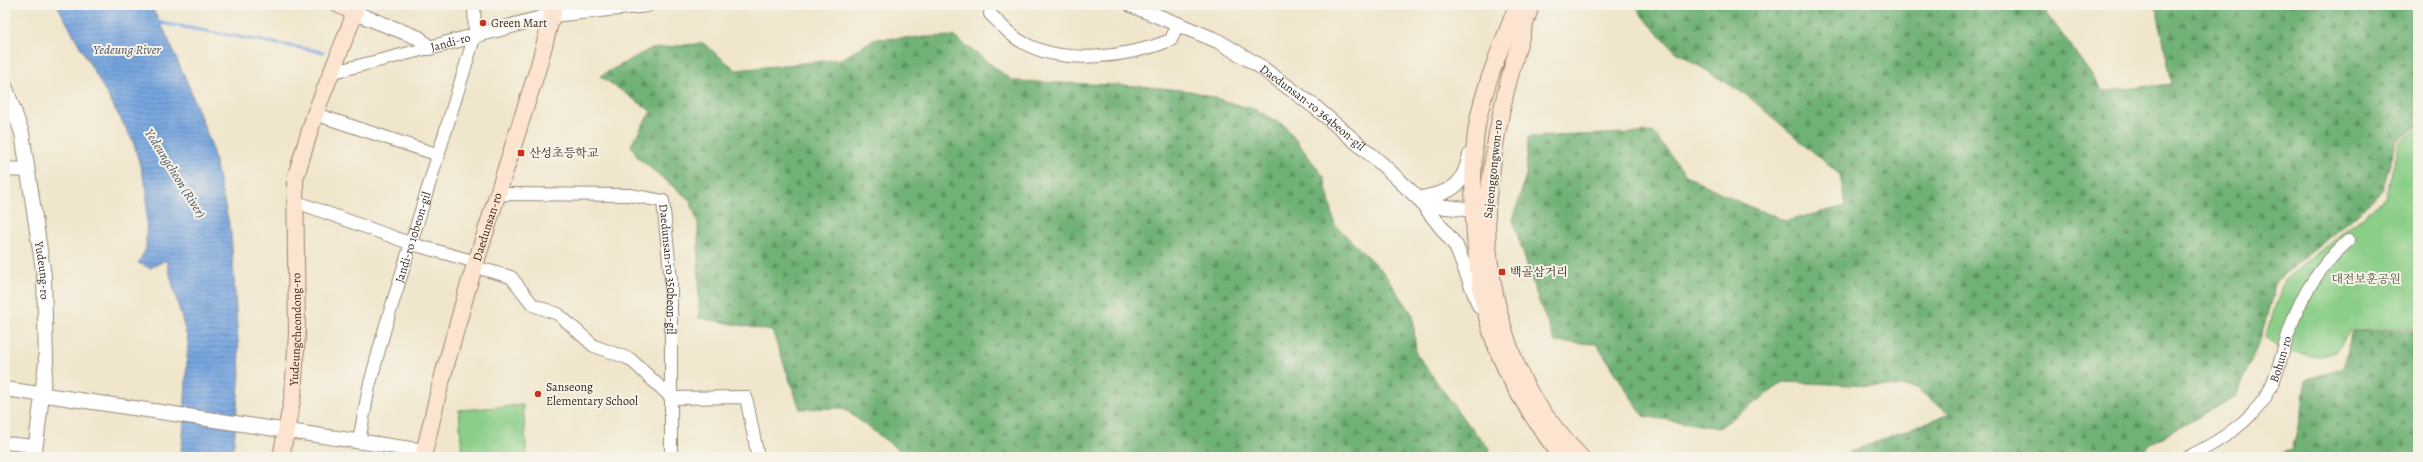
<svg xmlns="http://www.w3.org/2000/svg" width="2423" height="462" font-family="Alegreya,'Noto Serif KR',serif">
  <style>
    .green { fill: #8ace87; stroke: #627c52 }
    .forest { fill: url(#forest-firs); stroke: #556e49 }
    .water { fill: url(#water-rules); stroke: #58687e }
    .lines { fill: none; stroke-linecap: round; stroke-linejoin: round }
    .stream { stroke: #76a5df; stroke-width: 3 }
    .minor-casing { stroke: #968875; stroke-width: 14 }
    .tertiary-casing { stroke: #968875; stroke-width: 16 }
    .secondary-casing { stroke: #968875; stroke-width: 18 }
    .minor { stroke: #fff; stroke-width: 12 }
    .tertiary { stroke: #fff; stroke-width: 14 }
    .secondary { stroke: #fde4d0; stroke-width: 16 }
    .poi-dot { fill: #c8321e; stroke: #f7f3e8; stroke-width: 1.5 }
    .labels { text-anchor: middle; stroke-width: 4; stroke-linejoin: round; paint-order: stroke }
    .poi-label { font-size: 12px; fill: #3b2a1e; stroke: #f7f3e8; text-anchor: start }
    .street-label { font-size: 12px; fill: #3b2a1e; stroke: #f7f3e8 }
    .park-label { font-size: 12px; fill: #4f5338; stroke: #f7f3e8 }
    .water-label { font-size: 13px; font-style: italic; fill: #505562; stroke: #f7f3e8 }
  </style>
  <defs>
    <pattern id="forest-firs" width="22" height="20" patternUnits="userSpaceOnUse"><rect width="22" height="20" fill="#6fb174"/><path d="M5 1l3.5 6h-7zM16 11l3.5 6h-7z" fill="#5c905f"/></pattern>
    <pattern id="water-rules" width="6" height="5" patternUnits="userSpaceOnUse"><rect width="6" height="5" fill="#76a5df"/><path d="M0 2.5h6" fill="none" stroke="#6287b4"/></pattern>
  </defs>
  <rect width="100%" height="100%" fill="#f7f3e8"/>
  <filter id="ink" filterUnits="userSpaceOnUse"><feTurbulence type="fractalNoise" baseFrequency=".025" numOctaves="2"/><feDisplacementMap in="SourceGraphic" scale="8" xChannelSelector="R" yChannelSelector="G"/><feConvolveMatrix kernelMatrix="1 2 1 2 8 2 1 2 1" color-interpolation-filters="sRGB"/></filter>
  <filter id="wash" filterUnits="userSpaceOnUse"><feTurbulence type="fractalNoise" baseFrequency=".012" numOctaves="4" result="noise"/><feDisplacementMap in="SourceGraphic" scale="16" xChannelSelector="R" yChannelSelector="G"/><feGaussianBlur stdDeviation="0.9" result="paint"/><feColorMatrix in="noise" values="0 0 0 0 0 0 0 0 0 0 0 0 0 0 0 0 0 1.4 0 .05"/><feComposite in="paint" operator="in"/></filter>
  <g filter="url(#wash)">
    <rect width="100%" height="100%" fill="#f0e6cc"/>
    <!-- green -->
    <g class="green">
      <polygon points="2418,129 2418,328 2350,331 2336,352 2318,357 2285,352 2265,338 2284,280 2385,198 2400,141"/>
      <polygon points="523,405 527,457 462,457 459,410"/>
    </g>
    <!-- forest -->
    <g class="forest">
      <polygon points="1636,5 2041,5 2103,91 2172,84 2156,5 2418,5 2418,126 2397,140 2382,191 2354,217 2276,281 2261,338 2236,396 2152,443 2139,457 1844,457 1852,451 1949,414 1916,388 1784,382 1719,428 1643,416 1597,344 1555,342 1536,294 1513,220 1526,175 1528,137 1653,132 1686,175 1741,203 1786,221 1846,206 1840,175 1749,97 1675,51 1642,16"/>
      <polygon points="953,36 1013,81 1140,86 1191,91 1256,110 1285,126 1324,177 1335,225 1384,273 1413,315 1416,353 1465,421 1489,448 1491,457 908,457 843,408 800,409 772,331 699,318 698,223 690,200 638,158 631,145 651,111 600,76 650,49 703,43 736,70 842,59 874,39"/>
      <polygon points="2418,330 2418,457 2268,457 2292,450 2302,411 2305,381 2344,367 2352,332"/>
    </g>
    <!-- water -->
    <polygon class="water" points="57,5 150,5 164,30 189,87 211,144 231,233 240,373 234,443 230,457 180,457 183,437 188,341 166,260 150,268 138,263 146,249 147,190 133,141"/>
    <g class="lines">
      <!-- stream -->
      <polyline class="stream" points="156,22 323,52"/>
    </g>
  </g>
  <g filter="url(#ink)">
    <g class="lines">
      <!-- minor casing -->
      <g class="minor-casing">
        <g id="minor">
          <path d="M991 5 990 14C1000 23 1010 36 1022 42 1063 66 1129 57 1171 40L1178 23"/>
          <polyline points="330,73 429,48"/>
          <polyline points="315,114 439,155"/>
          <path id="s1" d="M496 194 630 195 663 201 671 281V457"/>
          <polyline points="294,201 412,244 476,262"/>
          <polyline points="475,267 511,277 533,305 558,314 594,346 630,359 672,398 746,397 758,457"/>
          <path id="s2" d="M359 441 369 387 385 328 475 35 474 5"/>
          <polyline points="5,443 35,446"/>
          <path id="s3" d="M2188 457C2217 443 2247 424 2265 398 2277 379 2282 353 2289 332 2300 296 2321 265 2348 241"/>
        </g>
      </g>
      <!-- tertiary casing -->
      <g class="tertiary-casing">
        <g id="tertiary">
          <path id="s4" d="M1131 5 1218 41 1258 65 1315 107 1383 165 1419 199 1437 206 1484 211"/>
          <path id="s5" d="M355 13 419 38 429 48 552 15 647 5"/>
          <path id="s6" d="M5 86 22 133 44 276 46 362 36 444 32 457"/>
          <path d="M1470 155C1462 190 1451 191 1419 199L1456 246 1480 307"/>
          <polyline points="5,169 27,170"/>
          <polyline points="5,389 424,451"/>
        </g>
      </g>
      <!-- secondary casing -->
      <g class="secondary-casing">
        <g id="secondary">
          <path d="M1517 5C1503 44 1484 84 1477 126 1472 157 1473 190 1474 222 1478 300 1490 353 1534 418 1543 431 1552 446 1563 457"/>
          <path d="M1531 5C1513 61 1497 117 1491 176 1489 188 1487 200 1487 212 1486 266 1498 322 1519 371 1531 400 1559 435 1581 457"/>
          <path id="s7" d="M281 457 293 395 297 334 295 179 315 114 355 13 339 5"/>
          <path id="s8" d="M423 457 440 386 468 287 538 68 555 5"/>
        </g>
      </g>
      <!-- minor -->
      <use href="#minor" class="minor"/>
      <!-- tertiary -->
      <use href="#tertiary" class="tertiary"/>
      <!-- secondary -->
      <use href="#secondary" class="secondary"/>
    </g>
  </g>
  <!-- markers -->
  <g class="poi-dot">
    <circle cx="483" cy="23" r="4"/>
    <rect x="517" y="149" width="8" height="8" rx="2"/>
    <rect x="1498" y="268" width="8" height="8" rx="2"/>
    <circle cx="538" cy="394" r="4"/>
  </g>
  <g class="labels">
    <!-- poi labels -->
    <g class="poi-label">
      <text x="491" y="27">Green Mart</text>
      <text x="529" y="157">산성초등학교</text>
      <text x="1510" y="276">백골삼거리</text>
      <text x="546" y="391">Sanseong<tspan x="546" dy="14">Elementary School</tspan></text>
    </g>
    <!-- street labels -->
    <g class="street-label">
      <text dy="4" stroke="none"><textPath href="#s5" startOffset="105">Jandi-ro</textPath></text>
      <text dy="4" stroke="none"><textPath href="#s4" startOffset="210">Daedunsan-ro 364beon-gil</textPath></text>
      <text transform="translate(1493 169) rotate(-84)" y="4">Sajeonggongwon-ro</text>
      <text dy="4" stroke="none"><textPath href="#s8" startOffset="239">Daedunsan-ro</textPath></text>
      <text dy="4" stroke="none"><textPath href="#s2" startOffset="211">Jandi-ro 10beon-gil</textPath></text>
      <text dy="4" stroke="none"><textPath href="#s6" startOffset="189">Yudeung-ro</textPath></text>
      <text dy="4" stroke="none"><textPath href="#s1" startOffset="236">Daedunsan-ro 350beon-gil</textPath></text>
      <text dy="4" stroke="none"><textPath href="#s7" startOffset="129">Yudeungcheondong-ro</textPath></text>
      <text dy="4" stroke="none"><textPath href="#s3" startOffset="140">Bohun-ro</textPath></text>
    </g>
    <!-- park labels -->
    <g class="park-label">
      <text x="2366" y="283">대전보훈공원</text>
    </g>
    <!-- water labels -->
    <g class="water-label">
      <text x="127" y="54">Yedeung River</text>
      <text transform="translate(176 173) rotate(58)" y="5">Yedeungcheon (River)</text>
    </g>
  </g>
  <!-- margin -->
  <rect width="2423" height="462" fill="none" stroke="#f7f3e8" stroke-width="20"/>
</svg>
